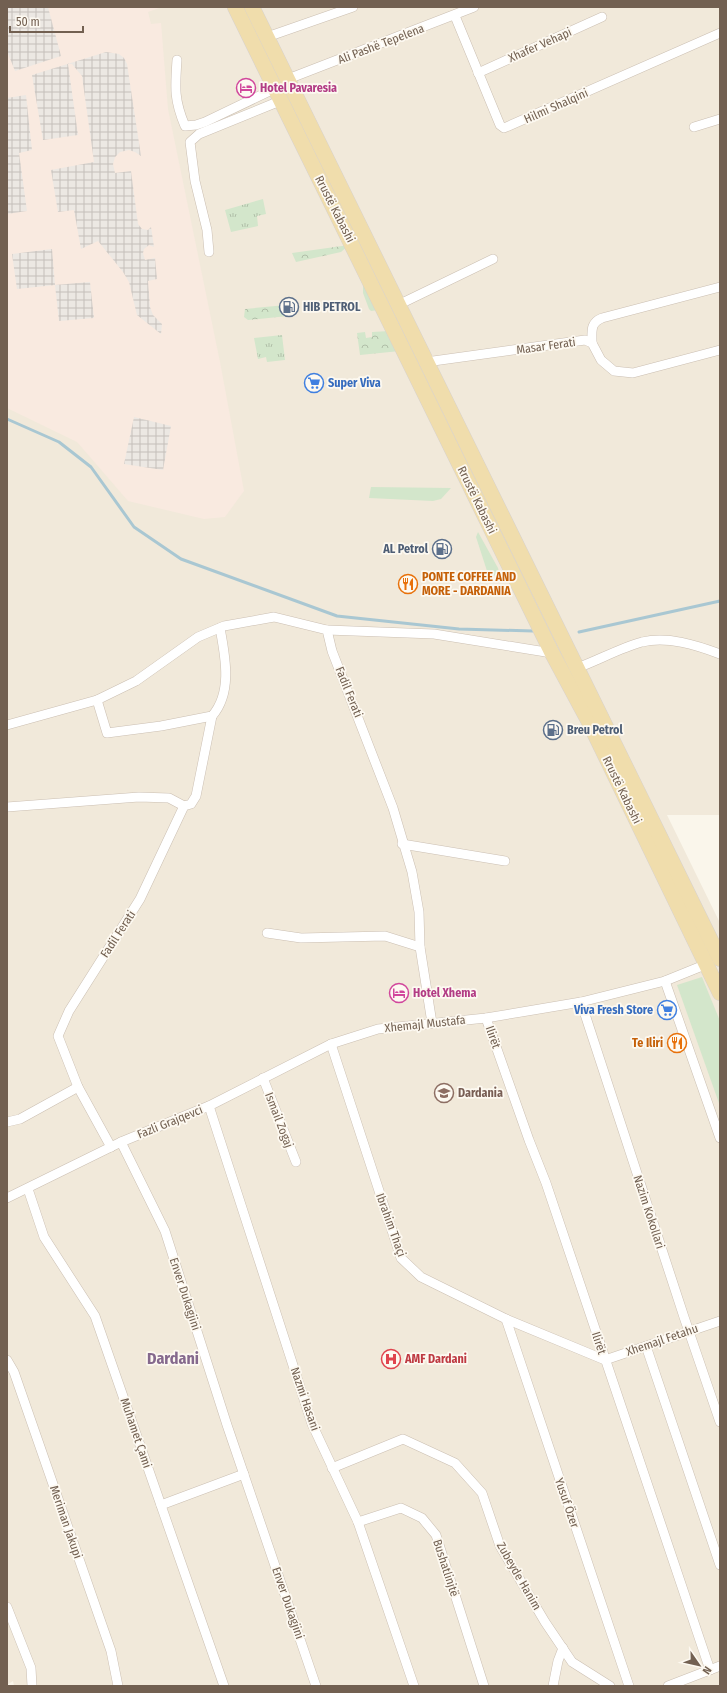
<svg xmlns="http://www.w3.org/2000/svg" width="727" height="1693" font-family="'Fira Sans Condensed',sans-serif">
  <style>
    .residential { fill: #f1e9da }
    .commercial { fill: #f9eae0 }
    .industrial { fill: url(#industrial-grid) }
    .grass { fill: #d3e6cb }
    .forest { fill: url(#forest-crowns) }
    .park { fill: url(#park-tufts) }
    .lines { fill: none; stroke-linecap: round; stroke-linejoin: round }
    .stream { stroke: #a9c7d2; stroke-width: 3 }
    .minor-casing { stroke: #cbbfb2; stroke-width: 10 }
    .primary-casing { stroke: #d8d2ce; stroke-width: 16 }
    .minor { stroke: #fff; stroke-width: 9 }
    .primary { stroke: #f0ddac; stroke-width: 15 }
    .labels { text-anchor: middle; stroke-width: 3.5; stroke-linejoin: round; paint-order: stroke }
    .street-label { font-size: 12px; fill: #726051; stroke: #fdf9f1 }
    .hotel-label { font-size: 12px; font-weight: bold; fill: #b23c85; stroke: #fdf9f1; text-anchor: start }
    .service-label { font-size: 12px; font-weight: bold; fill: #4e5e75; stroke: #fdf9f1; text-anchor: start }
    .shop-label { font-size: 12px; font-weight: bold; fill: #366cbe; stroke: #fdf9f1; text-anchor: start }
    .food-label { font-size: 12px; font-weight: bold; fill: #c56008; stroke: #fdf9f1; text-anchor: start }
    .education-label { font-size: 12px; font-weight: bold; fill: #785e54; stroke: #fdf9f1; text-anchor: start }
    .health-label { font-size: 12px; font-weight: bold; fill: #be3a42; stroke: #fdf9f1; text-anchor: start }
    .district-label { font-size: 16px; font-weight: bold; fill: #85698d; stroke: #fdf9f1 }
  </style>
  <defs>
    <pattern id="industrial-grid" width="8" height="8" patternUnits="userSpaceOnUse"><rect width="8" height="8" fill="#ece8e3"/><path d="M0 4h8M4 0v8" fill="none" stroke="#c4bfba"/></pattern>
    <pattern id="forest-crowns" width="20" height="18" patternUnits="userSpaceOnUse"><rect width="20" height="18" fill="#d3e6cb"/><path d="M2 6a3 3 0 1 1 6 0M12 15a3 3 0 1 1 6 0" fill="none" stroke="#b0bea7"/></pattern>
    <pattern id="park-tufts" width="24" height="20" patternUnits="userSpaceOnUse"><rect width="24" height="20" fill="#d3e6cb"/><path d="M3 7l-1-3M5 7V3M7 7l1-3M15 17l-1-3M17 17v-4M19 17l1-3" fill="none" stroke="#b0bea7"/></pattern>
  </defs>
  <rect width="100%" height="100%" fill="#faf6eb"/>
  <!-- residential -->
  <polygon class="residential" points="7,7 720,7 720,815 667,815 720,923 720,1686 14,1686 13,1681 7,1685"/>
  <!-- commercial -->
  <polygon class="commercial" points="7,7 162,7 148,12 151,24 161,23 168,109 220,362 244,491 225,517 204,519 128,501 77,442 7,408"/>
  <!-- industrial -->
  <g class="industrial">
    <polygon points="7,7 48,7 61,56 15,71 7,51"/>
    <polygon points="106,52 119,54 124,58 127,64 141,156 135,152 129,150 120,152 115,157 113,164 115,173 131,171 138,224 142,229 148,230 151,227 154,247 149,245 144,249 143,253 145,260 155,258 157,279 148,281 150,307 153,315 162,324 161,334 137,315 129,282 123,272 98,241 81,249 74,210 58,212 51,170 94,162 82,76 72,64 68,64 78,135 43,140 32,75"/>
    <polygon points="26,95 32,150 19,153 27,211 7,214 7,98"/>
    <polygon points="52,249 55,285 90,282 94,318 59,321 55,285 17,289 12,254"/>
    <polygon points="134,417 171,426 163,470 124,464"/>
  </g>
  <!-- grass -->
  <g class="grass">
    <polygon points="363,286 368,286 379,310 371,311 369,309 363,293"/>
    <polygon points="371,487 451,488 441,499 433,501 369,498"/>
    <polygon points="478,532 498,568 499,572 494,576 488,574 476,537"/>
    <polygon points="702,977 720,1021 720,1106 677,985"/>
  </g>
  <!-- forest -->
  <g class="forest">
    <polygon points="349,245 341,252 296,262 292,253"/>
    <polygon points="286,305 288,316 248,320 244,317 245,309"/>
    <polygon points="390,331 400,351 360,355 357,333 365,332 366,338 372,337 372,332"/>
  </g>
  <!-- park -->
  <g class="park">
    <polygon points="263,199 266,214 257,216 258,226 231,232 225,210"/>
    <polygon points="282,335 285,360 267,362 266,357 258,359 254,338"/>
  </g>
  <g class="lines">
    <!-- stream -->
    <g class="stream">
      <polyline points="7,419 59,442 91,467 134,527 181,559 337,616 459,629 533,631"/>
      <polyline points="579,632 720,601"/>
    </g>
    <!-- minor casing -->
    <g class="minor-casing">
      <g id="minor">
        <polyline points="455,16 500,125 504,128 720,33"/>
        <polyline points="267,37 353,7"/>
        <path d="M177 60C175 88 174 100 185 126L196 125 205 122 274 89"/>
        <polyline points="478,73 602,17"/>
        <polyline points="288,79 474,7"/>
        <polyline points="694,127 720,119"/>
        <polyline points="209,252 207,230 195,181 190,142 199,134 280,101"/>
        <polyline points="398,305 493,259"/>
        <path d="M592 343C592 331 590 323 602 318L720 287"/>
        <polyline points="426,362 585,340 592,343 601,360 614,371 633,373 720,350"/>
        <polyline points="327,630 434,634 552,653"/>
        <path d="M577 668C599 660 620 648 642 642 668 636 696 645 720 654"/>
        <path d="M97 700 107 733 161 726 212 716C233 692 225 656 220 628"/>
        <polyline points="7,725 97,700 136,681 198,637 224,626 274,617 327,630 332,651 393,808 412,872 419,912 420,947 432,1023"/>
        <polyline points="7,807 139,797 169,798 184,806"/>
        <polyline points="402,844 505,861"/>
        <polyline points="267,933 301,938 385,936 420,947"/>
        <polyline points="665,981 720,1138"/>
        <polyline points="581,1002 684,1317 720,1422"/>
        <polyline points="486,1018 529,1140 546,1183 710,1670"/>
        <polyline points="331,1044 401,1258 421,1277 506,1319 605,1360 720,1321"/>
        <polyline points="263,1078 296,1162"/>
        <polyline points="209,1106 312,1424 358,1522 414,1686"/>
        <polyline points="7,1122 20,1119 78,1087"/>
        <polyline points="121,1142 165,1231 227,1425 316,1686"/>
        <polyline points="111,1147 78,1087 58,1036 69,1011 140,899 184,806 191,804 196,796 212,716"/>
        <polyline points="28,1189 44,1237 95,1316 224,1686"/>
        <polyline points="7,1198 121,1142 209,1106 331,1044 378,1029 486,1018 581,1002 665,981 707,964"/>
        <polyline points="506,1319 629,1686"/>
        <polyline points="646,1346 720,1565"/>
        <polyline points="7,1360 14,1372 111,1651 118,1686"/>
        <polyline points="332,1468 403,1439 455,1463 482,1493 500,1546 545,1622 572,1662 610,1686"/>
        <polyline points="161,1505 244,1474"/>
        <polyline points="358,1522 401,1508 422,1518 436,1535 484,1686"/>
        <polyline points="7,1607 31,1668 32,1686"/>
        <polyline points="553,1686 558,1661 563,1648"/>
        <polyline points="668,1686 720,1666"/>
      </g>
    </g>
    <!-- primary casing -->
    <g class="primary-casing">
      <g id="primary">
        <polyline points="235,7 552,653 589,722 720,993"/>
        <polyline points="252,7 720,959"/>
      </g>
    </g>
    <!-- minor -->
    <use href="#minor" class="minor"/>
    <!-- primary -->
    <use href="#primary" class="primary"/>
  </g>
  <!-- icons -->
  <defs>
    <g id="hotel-ring" transform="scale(1)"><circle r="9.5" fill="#fdf9f1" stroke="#d1479c" stroke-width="1.5"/><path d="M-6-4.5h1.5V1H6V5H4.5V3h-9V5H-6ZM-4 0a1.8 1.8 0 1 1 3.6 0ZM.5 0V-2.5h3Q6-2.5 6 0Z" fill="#d1479c"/></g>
    <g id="fuel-ring" transform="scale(1)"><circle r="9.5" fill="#fdf9f1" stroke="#5c6f8a" stroke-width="1.5"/><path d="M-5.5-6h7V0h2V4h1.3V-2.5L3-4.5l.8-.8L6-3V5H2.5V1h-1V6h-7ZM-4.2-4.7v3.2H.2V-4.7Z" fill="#5c6f8a"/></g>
    <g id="supermarket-ring" transform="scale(1)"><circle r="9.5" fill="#fdf9f1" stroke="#3f7fe0" stroke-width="1.5"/><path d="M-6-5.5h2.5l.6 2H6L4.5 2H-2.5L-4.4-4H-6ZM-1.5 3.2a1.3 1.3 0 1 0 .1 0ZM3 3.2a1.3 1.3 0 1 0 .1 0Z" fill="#3f7fe0"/></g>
    <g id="restaurant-ring" transform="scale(1)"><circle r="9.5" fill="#fdf9f1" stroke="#e8710a" stroke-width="1.5"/><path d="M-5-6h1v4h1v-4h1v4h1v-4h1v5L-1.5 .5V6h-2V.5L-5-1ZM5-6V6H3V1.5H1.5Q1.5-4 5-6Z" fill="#e8710a"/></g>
    <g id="school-ring" transform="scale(1)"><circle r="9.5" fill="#fdf9f1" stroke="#8d6e63" stroke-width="1.5"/><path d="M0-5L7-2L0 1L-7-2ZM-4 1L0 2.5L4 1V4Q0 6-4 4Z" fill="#8d6e63"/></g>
    <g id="hospital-ring" transform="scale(1)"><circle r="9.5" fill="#fdf9f1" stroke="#e0444e" stroke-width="1.5"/><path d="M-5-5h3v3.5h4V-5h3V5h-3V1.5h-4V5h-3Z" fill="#e0444e"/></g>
  </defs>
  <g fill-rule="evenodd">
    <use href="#hotel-ring" x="246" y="88"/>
    <use href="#fuel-ring" x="289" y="307"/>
    <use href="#supermarket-ring" x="314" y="383"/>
    <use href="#fuel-ring" x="442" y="549"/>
    <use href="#restaurant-ring" x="408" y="584"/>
    <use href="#fuel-ring" x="553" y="730"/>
    <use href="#hotel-ring" x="399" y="993"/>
    <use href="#supermarket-ring" x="667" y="1010"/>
    <use href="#restaurant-ring" x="677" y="1043"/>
    <use href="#school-ring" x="444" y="1093"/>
    <use href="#hospital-ring" x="391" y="1359"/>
  </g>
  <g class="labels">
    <!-- street labels -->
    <g class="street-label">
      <text transform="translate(381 44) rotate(-21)" y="4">Ali Pashë Tepelena</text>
      <text transform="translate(540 45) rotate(-24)" y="4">Xhafer Vehapi</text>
      <text transform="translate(556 106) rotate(-24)" y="4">Hilmi Shalqini</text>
      <text transform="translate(335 209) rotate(63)" y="4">Rrustë Kabashi</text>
      <text transform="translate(546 346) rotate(-8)" y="4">Masar Ferati</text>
      <text transform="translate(477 500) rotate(64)" y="4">Rrustë Kabashi</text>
      <text transform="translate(349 692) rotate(68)" y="4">Fadil Ferati</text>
      <text transform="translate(622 790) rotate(64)" y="4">Rrustë Kabashi</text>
      <text transform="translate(118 934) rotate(-57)" y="4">Fadil Ferati</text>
      <text transform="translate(425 1024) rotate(-6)" y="4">Xhemajl Mustafa</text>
      <text transform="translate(493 1037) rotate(71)" y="4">Ilirët</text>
      <text transform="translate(279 1120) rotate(69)" y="4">Ismail Zogaj</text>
      <text transform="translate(170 1122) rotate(-22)" y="4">Fazli Grajqevci</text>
      <text transform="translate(649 1212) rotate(72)" y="4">Nazim Kokollari</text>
      <text transform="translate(391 1225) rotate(70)" y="4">Ibrahim Thaçi</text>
      <text transform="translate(185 1294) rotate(72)" y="4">Enver Dukagjini</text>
      <text transform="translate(662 1340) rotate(-19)" y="4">Xhemajl Fetahu</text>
      <text transform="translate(599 1343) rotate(72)" y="4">Ilirët</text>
      <text transform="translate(305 1399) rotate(71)" y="4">Nazmi Hasani</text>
      <text transform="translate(136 1433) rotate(71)" y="4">Muhamet Çami</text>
      <text transform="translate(567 1503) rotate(71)" y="4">Yusuf Özer</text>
      <text transform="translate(66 1522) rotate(71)" y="4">Meriman Jakupi</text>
      <text transform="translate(446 1568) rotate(72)" y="4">Bushatlinjtë</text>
      <text transform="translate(519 1576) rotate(60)" y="4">Zubeyde Hanim</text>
      <text transform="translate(288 1603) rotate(71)" y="4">Enver Dukagjini</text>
    </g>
    <!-- hotel labels -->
    <g class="hotel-label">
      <text x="260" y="92">Hotel Pavaresia</text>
      <text x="413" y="997">Hotel Xhema</text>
    </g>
    <!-- service labels -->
    <g class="service-label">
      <text x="303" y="311">HIB PETROL</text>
      <text x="428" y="553" text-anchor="end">AL Petrol</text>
      <text x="567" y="734">Breu Petrol</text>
    </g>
    <!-- shop labels -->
    <g class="shop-label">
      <text x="328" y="387">Super Viva</text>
      <text x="653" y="1014" text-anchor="end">Viva Fresh Store</text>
    </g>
    <!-- food labels -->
    <g class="food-label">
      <text x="422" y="581">PONTE COFFEE AND<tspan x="422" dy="14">MORE - DARDANIA</tspan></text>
      <text x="663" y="1047" text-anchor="end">Te Iliri</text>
    </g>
    <!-- education labels -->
    <g class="education-label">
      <text x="458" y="1097">Dardania</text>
    </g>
    <!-- health labels -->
    <g class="health-label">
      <text x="405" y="1363">AMF Dardani</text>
    </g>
    <!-- district labels -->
    <g class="district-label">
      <text x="173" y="1364">Dardani</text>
    </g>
  </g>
  <!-- border -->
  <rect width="727" height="1693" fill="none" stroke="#726051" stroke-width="16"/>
  <!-- north arrow -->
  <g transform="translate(699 1665) rotate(124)" stroke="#fdf9f1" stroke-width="3" paint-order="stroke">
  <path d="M0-3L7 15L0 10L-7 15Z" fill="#726051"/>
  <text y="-6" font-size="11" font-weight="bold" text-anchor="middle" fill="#726051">N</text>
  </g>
  <!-- scale -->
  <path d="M10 26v6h73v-6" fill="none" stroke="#726051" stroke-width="2"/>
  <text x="16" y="26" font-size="12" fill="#726051" stroke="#fdf9f1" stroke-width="3" paint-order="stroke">50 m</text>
</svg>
